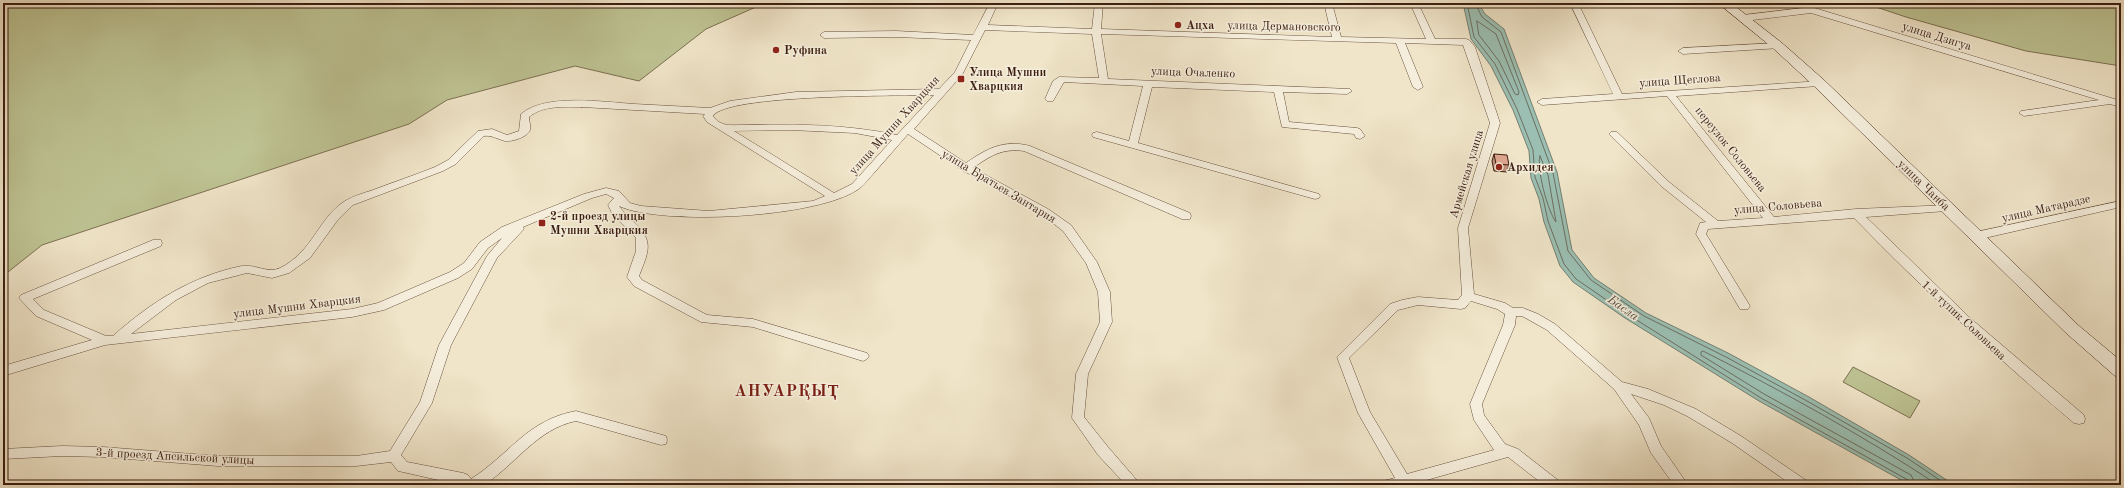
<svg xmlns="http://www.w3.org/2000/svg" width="2124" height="488" font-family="'Old Standard TT',serif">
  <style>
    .green { fill: #bec393; stroke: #7d7052 }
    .water { fill: #9bbfb2; stroke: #757f71 }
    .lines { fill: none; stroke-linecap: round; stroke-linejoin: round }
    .shore { stroke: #6c6e61; stroke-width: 1 }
    .street-casing { stroke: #69503e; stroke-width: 1 }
    .secondary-casing { stroke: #3c1e10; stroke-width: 1 }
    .street { fill: #f5eedc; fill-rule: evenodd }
    .secondary { fill: #f5eedc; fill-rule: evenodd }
    .wall { fill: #c0907c; stroke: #3c1e10 }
    .building { fill: #dfa790; stroke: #3c1e10 }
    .poi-dot { fill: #8f2418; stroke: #f5eedc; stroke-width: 1.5 }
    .labels { text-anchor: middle; stroke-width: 3; stroke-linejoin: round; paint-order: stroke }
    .poi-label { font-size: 12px; font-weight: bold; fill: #3c1e10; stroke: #f5eedc; text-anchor: start }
    .street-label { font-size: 12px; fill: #3c1e10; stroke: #f5eedc }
    .water-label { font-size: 13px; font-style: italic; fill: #584e41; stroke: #f5eedc }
    .district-label { font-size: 16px; font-weight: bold; letter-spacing: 1px; fill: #7a1f14; stroke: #f5eedc }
  </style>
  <rect width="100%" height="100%" fill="#f0e5c9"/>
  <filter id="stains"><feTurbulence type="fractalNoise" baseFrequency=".005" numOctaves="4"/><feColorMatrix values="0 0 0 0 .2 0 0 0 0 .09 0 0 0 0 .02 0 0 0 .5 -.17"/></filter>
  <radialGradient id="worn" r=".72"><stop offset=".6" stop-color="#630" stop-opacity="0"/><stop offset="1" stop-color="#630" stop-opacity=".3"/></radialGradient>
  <!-- green -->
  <g class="green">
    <polygon points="3,3 765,3 706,29 639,81 575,66 447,100 409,124 42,245 3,276"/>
    <polygon points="1864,3 2121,3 2121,66 2026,51 1906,17"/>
    <polygon points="1853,367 1920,401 1910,418 1843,382"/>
  </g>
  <!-- water -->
  <polygon class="water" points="1463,3 1478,3 1485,14 1504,29 1557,172 1572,250 1594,278 1646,313 1728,353 1809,397 1909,455 1954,485 1910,485 1759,401 1625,318 1573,282 1560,266 1544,222 1539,199 1531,178 1529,151 1513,110 1491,66 1471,39"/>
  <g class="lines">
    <!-- shore -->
    <g class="shore">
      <polyline points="1467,3 1474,37 1495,64 1517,109 1533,150 1535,177 1543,198 1548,221 1564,264 1576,279 1627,314 1761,398 1908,480 1911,485"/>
      <polyline points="1475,3 1482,17 1501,32 1553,173 1568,251 1591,280 1644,316 1726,357 1807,401 1907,458 1947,485"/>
      <polygon points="1477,21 1496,34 1519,92 1518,95 1515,94 1499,61 1479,35"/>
      <path d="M1540 156 1548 175 1556 222C1548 212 1536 168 1540 156Z"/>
      <path d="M1916 485 1911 475 1764 394 1701 355V352L1703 351C1784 392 1862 435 1938 485"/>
    </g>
    <!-- street casing -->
    <g class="street-casing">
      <g id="street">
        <path d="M990 3H998L988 25 1092 29 1095 3H1103L1101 29 1332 37 1324 3H1332L1341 37 1426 39 1410 3H1418L1435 39H1466L1469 40 1475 47 1500 123 1468 228 1474 294 1505 303 1513 308H1523L1538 314 1555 324 1622 382 1648 389 1696 409 1741 436 1807 481 1809 485H1792L1732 443 1687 416 1664 405 1631 394 1649 418 1661 446 1688 485H1674L1651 453 1639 425 1614 389 1547 330 1522 316H1516L1515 325 1482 404 1484 415 1505 444 1518 449 1559 481 1561 485H1544L1508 457 1409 485H1381L1383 481 1395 478 1358 413 1337 357 1390 304 1402 300 1418 297 1458 300 1462 295 1458 228 1490 123 1463 45 1405 43 1423 87 1418 90 1413 87 1396 43 1101 34 1108 79 1350 89 1352 91 1347 94 1283 92 1289 122 1357 128 1360 129 1365 136 1360 139 1356 138 1354 134 1282 127 1274 92 1152 87 1138 143 1319 194 1320 196 1319 198 1315 199 1093 137 1092 135 1093 133 1097 132 1129 141 1143 86 1064 82 1053 101H1047L1045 99 1053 81 1059 77 1099 78 1092 34 985 30 962 75 914 129 966 163C986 149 1004 139 1030 146L1190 213 1191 216 1190 219H1182L1024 151C1002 148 990 156 973 168L1048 209 1071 225 1097 262 1110 292 1112 322 1088 374 1084 417 1108 447 1141 485H1126L1098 455 1072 418 1076 374 1100 322 1098 292 1086 263 1063 231 1040 213 962 170 908 134C897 147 885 160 874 173 869 178 865 184 860 188 821 218 661 226 619 206 623 212 629 217 634 222 655 241 648 253 639 276L642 280 707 315 753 319 867 353 869 356 867 359 863 361 753 327 701 322 634 286 627 277 636 251V238L612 213 608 205 614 198 606 194 592 198 523 227 524 229 497 258 451 345 432 403 401 455 407 462 463 473 468 475 471 479C510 454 527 420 576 411L666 436 667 440 666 444 661 445 576 421C537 429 516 464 484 485H460L403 472 398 471 391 462 356 466H218L103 457 62 456 3 459V449L62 446 103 447 218 456H356L390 451 420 402 439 345 487 256 502 238 488 248 472 269 458 278 384 310 352 317 105 345 3 376V366L92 340 36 316 19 298 21 295 153 240H161L162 243 161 246 33 299 44 310 106 336H113C151 302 192 276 242 266 256 264 268 274 280 268 313 252 318 218 345 201 353 196 364 193 373 190 394 182 415 175 435 167L448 160 478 131 492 129 507 135 519 131 521 114C546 93 603 102 634 104 659 105 685 107 710 108L730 101 796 92 939 89 955 72 971 40 896 37 824 38 820 35 824 32 896 31 973 35ZM934 95 897 135C846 124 795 124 743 125 732 125 720 127 713 116 726 94 902 96 934 95ZM582 107 705 114 703 116 707 122 825 196 813 201 709 211 641 206 630 203 619 191 606 188 584 194 502 227 480 242 464 263 450 272 378 303 352 309 131 334 176 300 208 283 247 273 272 278 289 273 310 258 337 221 353 205 443 171 456 164 484 136C492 135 497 139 505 141 512 142 528 137 530 130 531 126 529 121 529 117 543 105 565 107 582 107ZM791 130 855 133 892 140 852 184 834 193 734 131ZM1471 301 1497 309 1505 314 1503 325 1470 404 1474 420 1494 450 1407 474 1370 412 1349 358 1398 310 1418 305 1461 309 1465 308Z"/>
        <path d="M1570 3H1578L1622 94 1822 81V85L1819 86 1676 96 1774 217 1856 209 1950 205 1951 207 1946 211 1866 217 1969 317 2084 415 2085 419 2084 423 2079 424 2074 423C1997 358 1924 290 1854 218L1708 229 1706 234 1750 306 1748 309H1740L1696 234 1700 223 1706 222 1661 186 1609 134 1611 132H1617L1669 182 1718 221 1763 218 1667 96 1542 105 1537 102 1542 99 1613 94Z"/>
        <path d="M1647 3H1673C1668 7 1656 8 1649 7Z"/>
        <polygon points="1811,7 2121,101 2121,107 2110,104 2024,116 2019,113 2021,111 2099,100 1811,13 1744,21 1740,18 1744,15"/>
        <polygon points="1778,43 1783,46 1781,48 1683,54 1678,51 1683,48"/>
        <polygon points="2121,201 2121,207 1976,240 1971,236 1976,232"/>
      </g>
    </g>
    <!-- secondary casing -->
    <g class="secondary-casing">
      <polygon id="secondary" points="1718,3 1731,3 1782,43 1824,80 2078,325 2121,361 2121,377 2115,376 2066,333 1814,86 1774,49"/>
    </g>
    <!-- street -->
    <use href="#street" class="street"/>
    <!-- secondary -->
    <use href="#secondary" class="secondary"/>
  </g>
  <!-- wall -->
  <polygon class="wall" points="1494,154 1509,165 1507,172 1494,171 1492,161"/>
  <!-- building -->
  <polygon class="building" points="1494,154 1507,155 1509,165 1496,164"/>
  <!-- markers -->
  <g class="poi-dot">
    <circle cx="1178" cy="25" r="4"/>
    <circle cx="776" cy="50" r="4"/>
    <rect x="957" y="75" width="8" height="8" rx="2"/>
    <circle cx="1499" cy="167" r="4"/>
    <rect x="538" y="219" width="8" height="8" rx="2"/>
  </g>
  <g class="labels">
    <!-- poi labels -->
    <g class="poi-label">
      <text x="1186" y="29">Ацха</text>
      <text x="784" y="54">Руфина</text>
      <text x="969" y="76">Улица Мушни<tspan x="969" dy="14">Хварцкия</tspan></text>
      <text x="1507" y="171">Архидея</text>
      <text x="550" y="220">2-й проезд улицы<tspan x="550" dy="14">Мушни Хварцкия</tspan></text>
    </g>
    <!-- street labels -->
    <g class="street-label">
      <text transform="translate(1284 26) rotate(1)" y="4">улица Дермановского</text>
      <text transform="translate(1937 36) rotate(17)" y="4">улица Дзигуа</text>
      <text transform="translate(1193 72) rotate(2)" y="4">улица Очаленко</text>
      <text transform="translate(1680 80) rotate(-4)" y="4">улица Щеглова</text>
      <text transform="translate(894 125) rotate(-48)" y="4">улица Мушни Хварцкия</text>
      <text transform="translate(1731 149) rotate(51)" y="4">переулок Соловьева</text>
      <text transform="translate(1466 174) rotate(-73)" y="4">Армейская улица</text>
      <text transform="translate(1924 185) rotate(44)" y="4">улица Чанба</text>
      <text transform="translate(999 186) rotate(31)" y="4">улица Братьев Зантария</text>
      <text transform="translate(1778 206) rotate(-5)" y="4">улица Соловьева</text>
      <text transform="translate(2046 208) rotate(-13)" y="4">улица Матарадзе</text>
      <text transform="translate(297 306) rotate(-7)" y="4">улица Мушни Хварцкия</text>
      <text transform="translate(1964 320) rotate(43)" y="4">1-й тупик Соловьева</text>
      <text transform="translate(175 456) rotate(3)" y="4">3-й проезд Апсильской улицы</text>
    </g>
    <!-- water labels -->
    <g class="water-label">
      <text transform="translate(1624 307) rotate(35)" y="5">Басла</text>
    </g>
    <!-- district labels -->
    <g class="district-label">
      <text x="787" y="396">АНУАРҚЫҬ</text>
    </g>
  </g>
  <!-- margin -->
  <rect width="2124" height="488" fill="none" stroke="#f0e5c9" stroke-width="16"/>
  <rect x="4" y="4" width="2116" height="480" fill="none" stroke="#3c1e10" stroke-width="2"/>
  <rect x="8" y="8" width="2108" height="472" fill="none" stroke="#3c1e10"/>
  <rect width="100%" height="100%" filter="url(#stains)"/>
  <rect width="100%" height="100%" fill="url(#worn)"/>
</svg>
